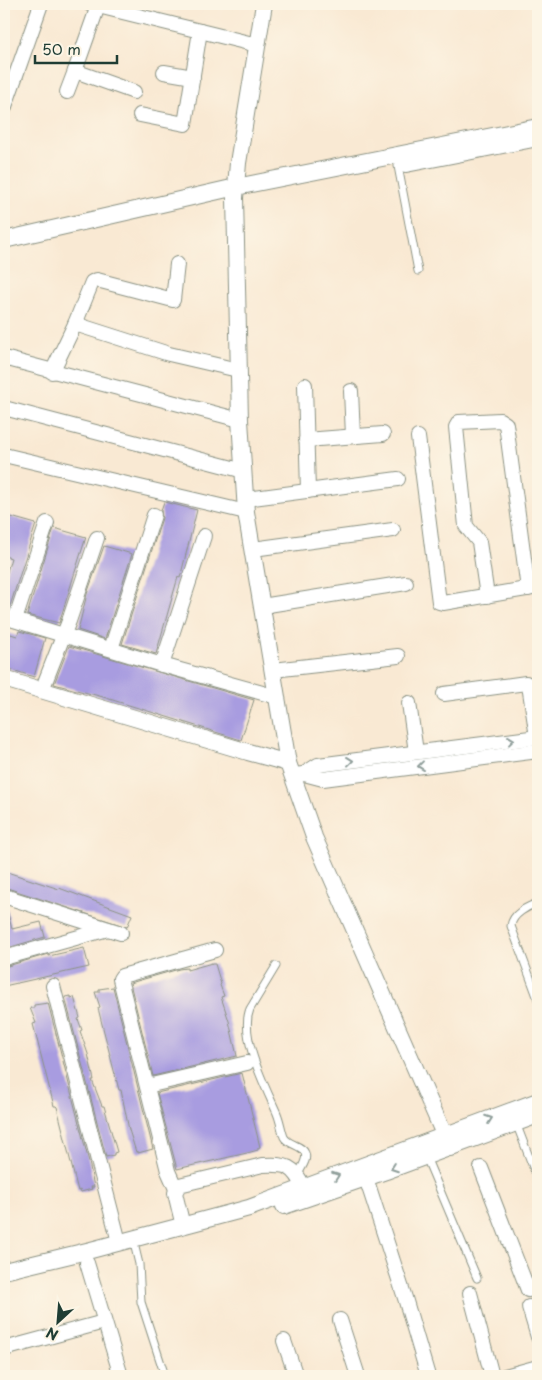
<svg xmlns="http://www.w3.org/2000/svg" width="542" height="1380" font-family="'Playpen Sans',sans-serif">
  <style>
    .building { fill: #a89ce0 }
    .lines { fill: none; stroke-linecap: round; stroke-linejoin: round }
    .service-casing { stroke: #8c9384; stroke-width: 9 }
    .minor-casing { stroke: #8c9384; stroke-width: 16 }
    .tertiary-casing { stroke: #8c9384; stroke-width: 18 }
    .service { stroke: #fff; stroke-width: 7 }
    .minor { stroke: #fff; stroke-width: 14 }
    .tertiary { stroke: #fff; stroke-width: 16 }
    .oneway { stroke: #8f9e9a }
  </style>
  <rect width="100%" height="100%" fill="#fcf5e5"/>
  <filter id="ink" filterUnits="userSpaceOnUse"><feTurbulence type="fractalNoise" baseFrequency=".02" numOctaves="2"/><feDisplacementMap in="SourceGraphic" scale="10" xChannelSelector="R" yChannelSelector="G"/><feConvolveMatrix kernelMatrix="1 2 1 2 8 2 1 2 1" color-interpolation-filters="sRGB"/></filter>
  <filter id="wash" filterUnits="userSpaceOnUse"><feTurbulence type="fractalNoise" baseFrequency=".0096" numOctaves="4" result="noise"/><feDisplacementMap in="SourceGraphic" scale="20" xChannelSelector="R" yChannelSelector="G"/><feGaussianBlur stdDeviation="1.12" result="paint"/><feColorMatrix in="noise" values="0 0 0 0 0 0 0 0 0 0 0 0 0 0 0 0 0 1.4 0 .05"/><feComposite in="paint" operator="in"/></filter>
  <g filter="url(#wash)">
    <rect width="100%" height="100%" fill="#f9e9d3"/>
    <g id="blocks">
      <!-- building -->
      <g class="building">
        <polygon points="164,502 197,510 180,578 178,577 156,654 122,644 162,518 161,510"/>
        <polygon points="4,515 36,524 9,609 4,608 4,582 11,558 4,556"/>
        <polygon points="54,528 86,537 59,623 27,615"/>
        <polygon points="104,546 132,554 105,639 78,630 87,594"/>
        <polygon points="19,631 45,638 34,677 4,667 4,632 17,636"/>
        <polygon points="69,646 254,700 241,740 103,697 54,684"/>
        <polygon points="4,871 59,889 59,888 132,915 127,927 4,887"/>
        <polygon points="7,910 12,929 41,922 45,937 4,949 4,911"/>
        <polygon points="84,948 89,967 4,986 4,967 49,954 49,956"/>
        <polygon points="212,963 212,964 215,964 221,984 220,985 224,996 221,997 229,1021 237,1056 153,1076 130,983 179,969 187,968 187,970"/>
        <polygon points="113,987 153,1149 138,1153 138,1151 136,1152 129,1130 121,1090 119,1090 102,1024 98,1008 100,1007 95,992 99,992 99,989"/>
        <polygon points="71,996 71,998 74,997 80,1018 78,1019 82,1030 80,1031 88,1054 94,1080 92,1080 102,1106 104,1106 117,1152 114,1153 114,1155 106,1157 65,997"/>
        <polygon points="48,1003 89,1162 94,1187 91,1187 92,1189 81,1192 80,1190 78,1191 57,1107 56,1106 54,1106 33,1024 36,1023 30,1008 34,1008 34,1005"/>
        <polygon points="242,1073 260,1147 258,1148 258,1150 247,1153 177,1169 157,1093"/>
      </g>
    </g>
  </g>
  <g filter="url(#ink)">
    <use href="#blocks" fill-opacity="0" stroke="#8c9384" stroke-width="1"/>
    <g class="lines">
      <!-- service casing -->
      <g class="service-casing">
        <g id="service">
          <polyline points="398,166 418,271"/>
          <path d="M538 903C528 906 512 914 511 926L538 999"/>
          <path d="M276 966 250 1009C239 1036 265 1086 276 1111 280 1119 281 1129 284 1137 288 1145 302 1145 305 1153 308 1160 301 1168 298 1174"/>
          <polyline points="516,1123 538,1180"/>
          <polyline points="426,1157 477,1278"/>
          <polyline points="133,1239 139,1264 141,1302 165,1376"/>
        </g>
      </g>
      <!-- minor casing -->
      <g class="minor-casing">
        <g id="minor">
          <polyline points="90,4 257,45"/>
          <polyline points="98,6 75,71 134,92"/>
          <polyline points="164,72 193,77"/>
          <polyline points="67,92 75,71"/>
          <polyline points="4,109 41,4"/>
          <polyline points="140,115 185,124 200,31"/>
          <polyline points="75,324 92,282 97,280 173,300 177,264"/>
          <polyline points="4,358 240,420"/>
          <polyline points="52,372 75,324 169,354 238,370"/>
          <polyline points="305,385 308,491"/>
          <polyline points="351,391 353,436"/>
          <polyline points="4,408 244,471"/>
          <polyline points="418,437 439,602 443,603 538,587"/>
          <polyline points="306,440 383,434"/>
          <polyline points="4,455 246,512"/>
          <polyline points="246,499 398,479"/>
          <polyline points="253,549 393,530"/>
          <polyline points="487,596 479,542 466,526 456,427 459,422 500,420 506,424 528,589"/>
          <polyline points="262,606 406,583"/>
          <polyline points="4,617 162,665 277,697"/>
          <polyline points="15,620 47,523"/>
          <polyline points="111,649 154,515"/>
          <polyline points="162,665 204,536"/>
          <polyline points="273,670 398,656"/>
          <polyline points="42,690 69,621 97,538"/>
          <polyline points="444,694 526,683 529,685 537,737"/>
          <polyline points="409,703 416,752"/>
          <polyline points="304,774 318,765 538,737"/>
          <polyline points="292,775 304,774 323,779 538,751"/>
          <polyline points="4,896 121,933"/>
          <polyline points="4,958 108,929"/>
          <polyline points="53,986 119,1242"/>
          <polyline points="147,1086 247,1063"/>
          <polyline points="481,1168 528,1290 538,1287"/>
          <polyline points="366,1178 405,1298 428,1376"/>
          <polyline points="176,1189 168,1171 120,979 122,976 215,950"/>
          <path d="M183 1226 175 1193 179 1185 263 1165C286 1164 294 1165 304 1188"/>
          <polyline points="87,1263 121,1376"/>
          <polyline points="470,1293 492,1376"/>
          <polyline points="529,1307 538,1337"/>
          <polyline points="340,1320 358,1376"/>
          <polyline points="284,1341 296,1376"/>
          <polyline points="4,1349 104,1322"/>
          <polyline points="505,1376 538,1367"/>
        </g>
      </g>
      <!-- tertiary casing -->
      <g class="tertiary-casing">
        <g id="tertiary">
          <polyline points="264,4 238,163 235,198 240,420 246,512 288,763 314,837 450,1148"/>
          <polyline points="406,164 538,138"/>
          <polyline points="4,240 236,187 538,127"/>
          <polyline points="4,679 248,752 288,763"/>
          <polyline points="284,1206 386,1171 538,1115"/>
          <polyline points="4,1271 91,1250 249,1208 538,1101"/>
        </g>
      </g>
      <!-- service -->
      <use href="#service" class="service"/>
      <!-- minor -->
      <use href="#minor" class="minor"/>
      <!-- tertiary -->
      <use href="#tertiary" class="tertiary"/>
    </g>
    <!-- one-way arrows -->
    <defs><path id="oneway-chevron" d="M-2-3.5L2.5 0L-2 3.5" fill="none" stroke-width="1.6" stroke-linecap="round" stroke-linejoin="round" transform="scale(1.25)"/></defs>
    <g class="oneway">
      <use href="#oneway-chevron" transform="translate(511 740) rotate(-7)"/>
      <use href="#oneway-chevron" transform="translate(350 761) rotate(-7)"/>
      <use href="#oneway-chevron" transform="translate(421 766) rotate(173)"/>
      <use href="#oneway-chevron" transform="translate(489 1119) rotate(-20)"/>
      <use href="#oneway-chevron" transform="translate(394 1168) rotate(160)"/>
      <use href="#oneway-chevron" transform="translate(336 1176) rotate(-20)"/>
    </g>
  </g>
  <!-- margin -->
  <rect width="542" height="1380" fill="none" stroke="#fcf5e5" stroke-width="20"/>
  <!-- north arrow -->
  <g transform="translate(58 1322) rotate(206)" stroke="#fcf5e5" stroke-width="4" paint-order="stroke">
  <path d="M0-4L9 19L0 12L-9 19Z" fill="#1f3d34"/>
  <text y="-8" font-size="14" font-weight="bold" text-anchor="middle" fill="#1f3d34">N</text>
  </g>
  <!-- scale -->
  <path d="M35 55v8h82v-8" fill="none" stroke="#1f3d34" stroke-width="2.5"/>
  <text x="42" y="55" font-size="15" fill="#1f3d34" stroke="#fcf5e5" stroke-width="4" paint-order="stroke">50 m</text>
</svg>
